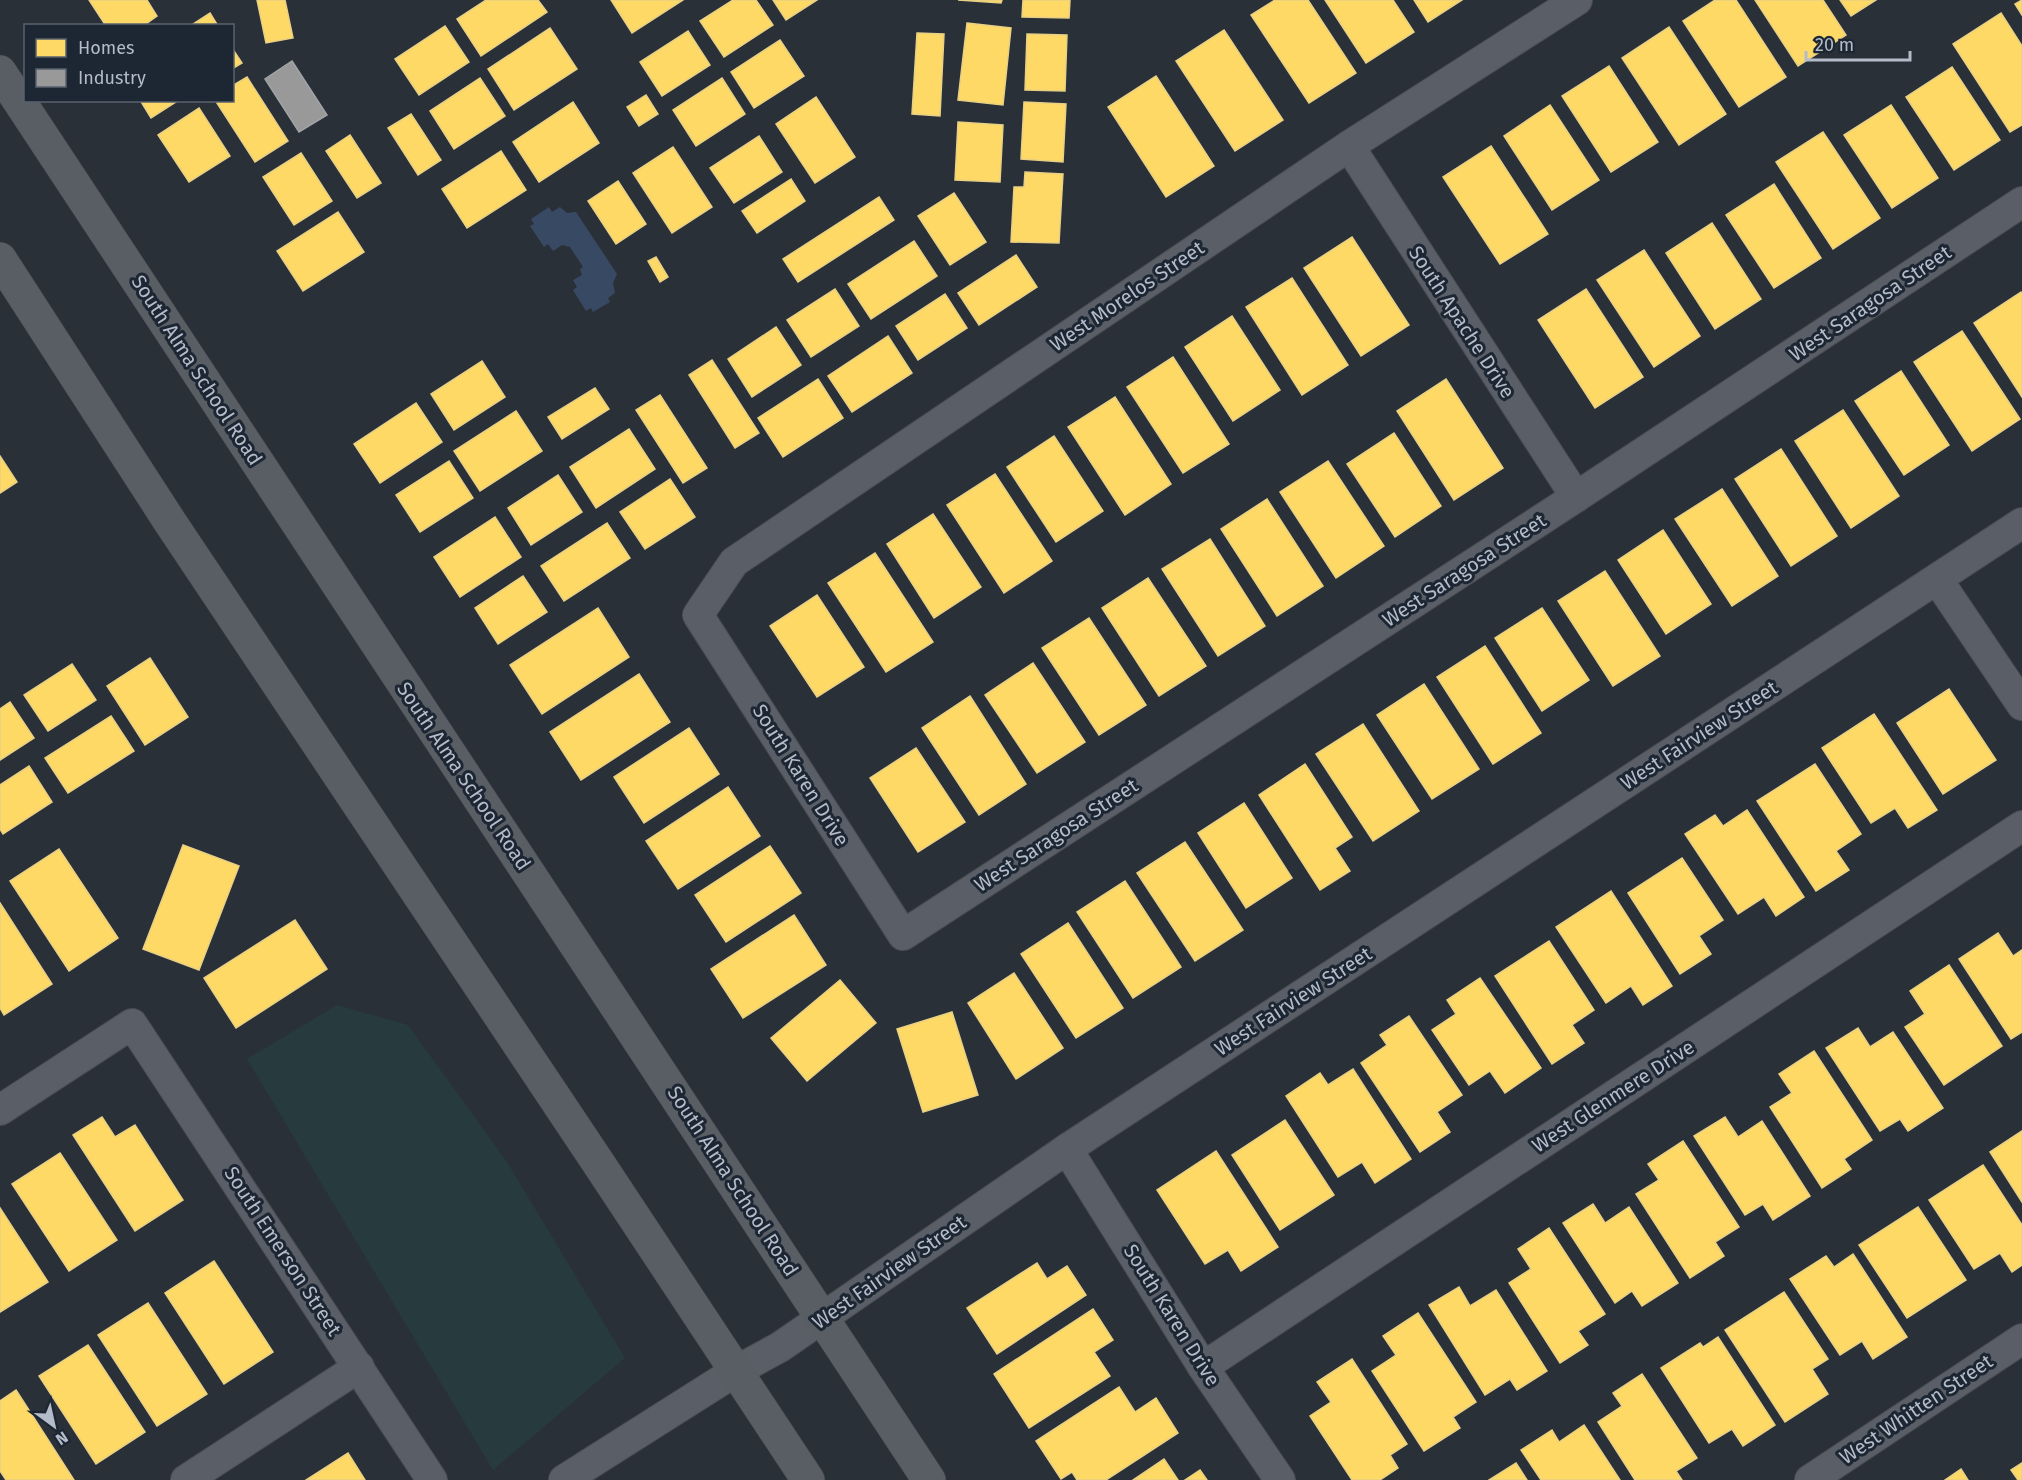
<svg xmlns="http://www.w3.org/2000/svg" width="2022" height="1480" font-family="'Fira Sans',sans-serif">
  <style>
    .green { fill: #273a3e }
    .water { fill: #384963 }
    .homes { fill: #ffd966; stroke: #e8d084; stroke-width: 1.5 }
    .industry { fill: #999; stroke: #a1a4a7; stroke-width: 1.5 }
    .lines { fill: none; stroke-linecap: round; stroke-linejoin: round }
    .minor-casing { stroke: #484c53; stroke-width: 32 }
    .secondary-casing { stroke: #484c53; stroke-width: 34 }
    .minor { stroke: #5a5e66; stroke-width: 30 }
    .secondary { stroke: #595d64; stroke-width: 33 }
    .labels { text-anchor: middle; stroke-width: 6; stroke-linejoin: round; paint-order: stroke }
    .street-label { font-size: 20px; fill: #b4bcc9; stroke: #1d2633 }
  </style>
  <rect width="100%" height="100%" fill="#2a3038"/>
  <!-- green -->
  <polygon class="green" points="337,1005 408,1025 507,1162 625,1358 493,1470 247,1059"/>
  <!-- water -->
  <polygon class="water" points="549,207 552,212 560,207 567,213 576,212 617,274 613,283 615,293 608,298 610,302 593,312 591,308 586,311 573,290 577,287 573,280 582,275 580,269 583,267 570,247 562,245 553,251 548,244 544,247 530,226 534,224 531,219"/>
  <!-- homes -->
  <g class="homes">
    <polygon points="89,0 147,0 157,16 143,26 106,26"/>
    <polygon points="257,0 285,0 293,38 266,43"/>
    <polygon points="486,0 538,0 547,12 481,56 457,19"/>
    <polygon points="611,0 683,0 632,33"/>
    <polygon points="733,0 756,0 773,25 724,57 700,21"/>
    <polygon points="773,0 817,0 786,20"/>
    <polygon points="958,0 1002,0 1001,3"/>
    <polygon points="1023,0 1070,0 1069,18 1022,17"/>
    <polygon points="1275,0 1308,0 1356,73 1309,103 1251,15"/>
    <polygon points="1325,0 1393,0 1414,32 1366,63"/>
    <polygon points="1414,0 1462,0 1428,22"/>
    <polygon points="1715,0 1736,0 1786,77 1739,107 1683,21"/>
    <polygon points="1755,0 1823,0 1846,35 1798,66"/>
    <polygon points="1840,0 1876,0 1851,16"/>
    <polygon points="2022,0 2022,15 2015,4"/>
    <polygon points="210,13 218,26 190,26"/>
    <polygon points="2001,13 2022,46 2022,125 2010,132 1953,44"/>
    <polygon points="967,23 1011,28 1003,105 958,100"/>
    <polygon points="445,26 469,62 419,95 395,59"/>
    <polygon points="1669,27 1726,114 1679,145 1622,58"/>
    <polygon points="550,28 577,69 514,110 488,69"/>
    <polygon points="1224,30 1283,120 1235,151 1176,61"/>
    <polygon points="688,31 710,65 662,96 640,62"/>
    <polygon points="917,33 944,34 940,116 912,114"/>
    <polygon points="1027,34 1067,35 1065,91 1025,90"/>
    <polygon points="780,40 804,76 754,108 731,72"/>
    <polygon points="232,48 242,63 232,69"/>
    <polygon points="1609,66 1658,142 1611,172 1562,96"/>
    <polygon points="1952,67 2000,140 1954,170 1906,97"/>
    <polygon points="1156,76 1214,166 1166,197 1108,107"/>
    <polygon points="247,77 288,141 255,162 215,100 232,100 232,86"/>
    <polygon points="480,78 505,116 454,149 430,111"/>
    <polygon points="722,78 745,114 696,146 673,110"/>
    <polygon points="646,95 658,114 639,126 627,107"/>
    <polygon points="816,97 855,157 815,183 776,124"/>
    <polygon points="140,100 179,100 151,118"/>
    <polygon points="573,102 599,143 539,182 513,142"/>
    <polygon points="1024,102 1066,104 1063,162 1021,159"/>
    <polygon points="1550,105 1599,180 1552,210 1504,136"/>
    <polygon points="1891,105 1938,178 1892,208 1844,135"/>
    <polygon points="199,108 230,156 189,182 158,135"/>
    <polygon points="411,114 441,160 418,175 388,128"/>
    <polygon points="958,122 1003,125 1000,182 955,180"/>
    <polygon points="1823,132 1880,218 1833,249 1776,162"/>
    <polygon points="350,135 381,183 357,198 326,151"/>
    <polygon points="759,136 782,172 734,203 710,168"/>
    <polygon points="1491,146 1548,234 1500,264 1443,177"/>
    <polygon points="673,147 712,207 672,233 633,173"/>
    <polygon points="501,151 526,190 467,228 442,189"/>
    <polygon points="301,153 332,201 294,225 263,177"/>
    <polygon points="1025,172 1063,174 1059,243 1011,242 1014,187 1024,187"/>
    <polygon points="791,179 805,201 757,233 742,211"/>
    <polygon points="618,181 646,224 616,244 588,201"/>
    <polygon points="1774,184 1821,258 1774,288 1726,215"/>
    <polygon points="954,193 986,242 950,265 918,216"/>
    <polygon points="879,197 894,220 798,282 783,259"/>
    <polygon points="338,212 364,252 303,291 277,251"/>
    <polygon points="1712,223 1761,299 1715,329 1666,253"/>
    <polygon points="1352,237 1409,325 1361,356 1304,268"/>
    <polygon points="914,241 937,276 871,319 848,284"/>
    <polygon points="1644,250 1700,336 1654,367 1597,280"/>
    <polygon points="1016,255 1037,287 979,325 958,293"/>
    <polygon points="656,257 668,277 660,282 648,261"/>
    <polygon points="1292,278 1348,365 1302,395 1246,307"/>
    <polygon points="835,289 859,326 811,357 787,320"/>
    <polygon points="1586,289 1643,377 1595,408 1538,320"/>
    <polygon points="2021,292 2022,294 2022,397 1974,323"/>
    <polygon points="945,294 967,328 918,360 896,326"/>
    <polygon points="1232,316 1280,390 1233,421 1185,347"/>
    <polygon points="776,327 801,365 752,397 728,359"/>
    <polygon points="1962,331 2020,419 1972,451 1914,362"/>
    <polygon points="888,336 912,373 852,412 828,376"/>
    <polygon points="1173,357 1229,444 1183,473 1127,387"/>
    <polygon points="712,360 759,433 735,448 689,375"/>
    <polygon points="482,361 505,397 454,430 431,394"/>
    <polygon points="1901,371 1949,445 1904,475 1855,401"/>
    <polygon points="818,379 843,418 783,457 758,418"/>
    <polygon points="1446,379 1503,468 1454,500 1397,411"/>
    <polygon points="595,388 609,409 562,439 548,417"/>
    <polygon points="660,395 707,468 683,483 636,410"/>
    <polygon points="1115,397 1171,484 1125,515 1068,427"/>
    <polygon points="416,403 442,442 380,483 354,444"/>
    <polygon points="1843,410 1899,496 1851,528 1795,441"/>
    <polygon points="516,411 542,451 480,491 454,451"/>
    <polygon points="629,429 655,469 596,508 570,467"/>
    <polygon points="1394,433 1441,506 1395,537 1347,464"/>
    <polygon points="1054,436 1103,511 1056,542 1007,467"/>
    <polygon points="1781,449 1837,536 1791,566 1735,479"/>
    <polygon points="0,456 17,482 0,493"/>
    <polygon points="449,461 473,498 420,532 396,495"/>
    <polygon points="1328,461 1384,546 1336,578 1280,492"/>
    <polygon points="995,474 1052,561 1004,593 947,505"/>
    <polygon points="558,475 582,512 531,545 508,508"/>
    <polygon points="670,479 695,517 645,549 620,512"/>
    <polygon points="1722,489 1778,576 1732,606 1675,519"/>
    <polygon points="1267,499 1323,586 1277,616 1221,529"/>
    <polygon points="933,514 981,587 934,618 887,544"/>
    <polygon points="495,517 521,557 460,597 434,557"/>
    <polygon points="607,523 630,558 564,601 541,566"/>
    <polygon points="1663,530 1711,604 1666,634 1618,560"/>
    <polygon points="1210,539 1265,626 1218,656 1162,569"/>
    <polygon points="875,553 933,642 886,672 828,583"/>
    <polygon points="1605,571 1660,656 1613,686 1558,601"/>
    <polygon points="523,576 547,612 498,644 475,608"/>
    <polygon points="1148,578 1206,666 1159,696 1102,608"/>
    <polygon points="817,595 864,667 817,697 770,626"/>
    <polygon points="598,608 629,657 542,714 510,665"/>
    <polygon points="1542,608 1589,680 1542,711 1495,638"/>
    <polygon points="1089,618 1146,705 1099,735 1042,648"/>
    <polygon points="1485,646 1541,733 1493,764 1437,677"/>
    <polygon points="150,658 188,717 145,745 107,686"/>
    <polygon points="1033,663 1085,742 1037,773 985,695"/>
    <polygon points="72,664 96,700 48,731 24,695"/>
    <polygon points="639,674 670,722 581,780 550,732"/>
    <polygon points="1424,684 1479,769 1432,799 1377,715"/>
    <polygon points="1949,689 1996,760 1943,794 1897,723"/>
    <polygon points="970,696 1026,784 979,815 922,728"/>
    <polygon points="10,702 34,738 0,760 0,709"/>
    <polygon points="1874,714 1937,810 1908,828 1895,808 1871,823 1822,748"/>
    <polygon points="111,716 134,751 68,793 45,758"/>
    <polygon points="1363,724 1419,811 1373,841 1316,754"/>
    <polygon points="689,728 719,774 644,823 614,777"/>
    <polygon points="916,748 965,822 918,852 870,778"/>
    <polygon points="1305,764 1352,837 1335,848 1350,871 1320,890 1259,795"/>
    <polygon points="1815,764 1861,834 1836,851 1849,870 1816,891 1757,801"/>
    <polygon points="29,766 52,802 3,834 0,829 0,785"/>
    <polygon points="728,787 760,836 678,889 646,841"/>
    <polygon points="1244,803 1292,878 1246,908 1198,833"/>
    <polygon points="1747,810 1804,897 1776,916 1764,897 1738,914 1685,834 1715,815 1723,826"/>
    <polygon points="1185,842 1243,930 1195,961 1137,873"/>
    <polygon points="183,845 239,866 199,970 143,949"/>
    <polygon points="770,846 801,893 726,942 695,895"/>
    <polygon points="59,849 118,938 69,971 10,881"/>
    <polygon points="1682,858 1723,920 1699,936 1711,954 1680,974 1628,893"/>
    <polygon points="1125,881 1181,967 1133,998 1077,912"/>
    <polygon points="1611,891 1672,986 1643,1005 1631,986 1606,1003 1556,927"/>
    <polygon points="0,903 52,984 4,1015 0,1008"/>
    <polygon points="794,915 826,965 743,1018 711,969"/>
    <polygon points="295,920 327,969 236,1028 204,978"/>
    <polygon points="1068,923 1123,1008 1076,1038 1021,954"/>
    <polygon points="1998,933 2013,956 2022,950 2022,1032 2011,1039 1959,959"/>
    <polygon points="1549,941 1594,1010 1572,1025 1584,1043 1552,1064 1495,976"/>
    <polygon points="1949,965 2002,1046 1944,1085 1905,1027 1925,1014 1910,991"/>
    <polygon points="1014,973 1063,1048 1016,1079 968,1003"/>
    <polygon points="1480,978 1541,1068 1505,1093 1490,1071 1469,1085 1432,1030 1456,1014 1447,1000"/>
    <polygon points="840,980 876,1023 807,1081 771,1038"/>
    <polygon points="952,1012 978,1095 923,1112 897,1029"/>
    <polygon points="1409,1016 1462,1095 1437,1112 1450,1132 1420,1152 1361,1063 1387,1045 1380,1035"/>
    <polygon points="1858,1028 1870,1047 1893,1032 1943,1108 1908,1131 1900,1119 1880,1131 1826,1048"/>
    <polygon points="1814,1051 1872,1140 1844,1159 1851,1169 1822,1188 1770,1107 1792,1093 1779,1074"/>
    <polygon points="1353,1069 1411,1159 1375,1183 1362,1162 1338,1177 1286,1096 1320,1073 1328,1085"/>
    <polygon points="102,1117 115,1137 135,1125 183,1200 135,1231 73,1135"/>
    <polygon points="1725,1117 1738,1137 1762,1121 1810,1196 1773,1220 1763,1204 1745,1215 1694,1136"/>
    <polygon points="1285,1120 1334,1195 1280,1230 1232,1155"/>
    <polygon points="2022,1131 2022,1202 1990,1152"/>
    <polygon points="1683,1141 1739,1227 1715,1242 1724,1256 1690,1278 1636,1194 1659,1180 1648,1164"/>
    <polygon points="1216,1151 1278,1247 1241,1271 1228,1250 1205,1264 1157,1190"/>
    <polygon points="60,1153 117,1240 69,1271 12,1184"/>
    <polygon points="1983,1165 2022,1225 2022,1265 2012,1272 2000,1253 1974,1269 1929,1200"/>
    <polygon points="1593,1204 1605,1223 1629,1207 1678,1283 1642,1306 1632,1291 1615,1303 1563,1223"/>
    <polygon points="1918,1207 1966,1280 1907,1318 1859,1245"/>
    <polygon points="0,1208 48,1282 0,1312"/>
    <polygon points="1549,1228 1605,1314 1578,1331 1588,1345 1560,1363 1509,1283 1531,1269 1518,1249"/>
    <polygon points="1853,1254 1907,1337 1873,1359 1862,1341 1840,1355 1790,1279 1826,1256 1834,1267"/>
    <polygon points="214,1261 273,1352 224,1384 165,1293"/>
    <polygon points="1037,1263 1047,1279 1067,1266 1086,1295 997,1354 967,1308"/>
    <polygon points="1459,1287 1470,1306 1496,1290 1547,1371 1517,1390 1510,1379 1485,1395 1429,1305"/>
    <polygon points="1784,1292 1828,1359 1812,1369 1828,1394 1785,1422 1725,1330"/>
    <polygon points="148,1303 207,1394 157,1426 98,1335"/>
    <polygon points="1093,1309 1113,1340 1094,1352 1110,1376 1029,1428 994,1374"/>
    <polygon points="1418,1313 1476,1402 1453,1417 1460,1428 1424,1451 1372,1371 1396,1355 1383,1336"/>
    <polygon points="1718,1337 1775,1425 1743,1446 1732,1429 1709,1443 1661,1368 1700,1343 1703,1347"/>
    <polygon points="88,1345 145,1432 96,1464 39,1376"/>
    <polygon points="1352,1359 1407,1444 1390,1455 1398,1468 1380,1480 1352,1480 1310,1416 1331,1402 1317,1382"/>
    <polygon points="1642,1374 1697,1458 1676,1471 1682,1480 1635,1480 1598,1422 1622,1406 1613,1393"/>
    <polygon points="1119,1387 1135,1412 1156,1398 1178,1433 1106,1480 1077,1480 1072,1472 1061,1479 1036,1441"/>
    <polygon points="16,1390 74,1480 6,1480 0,1471 0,1401"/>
    <polygon points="1584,1425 1620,1480 1541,1480 1521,1450 1552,1430 1559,1442"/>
    <polygon points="348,1453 365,1480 306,1480"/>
    <polygon points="1164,1459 1178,1480 1133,1480"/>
    <polygon points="1516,1463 1527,1480 1489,1480"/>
    <polygon points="2022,1463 2022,1480 2018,1480 2011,1470"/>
    <polygon points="1961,1469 1968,1480 1945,1480"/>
    <polygon points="1200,1470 1207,1480 1185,1480"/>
  </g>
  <!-- industry -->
  <polygon class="industry" points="292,61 327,115 299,132 265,79"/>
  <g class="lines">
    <!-- minor casing -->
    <g class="minor-casing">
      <g id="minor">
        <polyline points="1577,0 1349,146 734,562 698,615 903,935 1576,497 2022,202"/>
        <polyline points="1349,146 1576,497"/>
        <polyline points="1937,579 2022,705"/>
        <polyline points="0,1110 132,1024 432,1480"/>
        <polyline points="1067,1149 1203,1367 1280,1480"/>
        <polyline points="1203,1367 2022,826"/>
        <polyline points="186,1480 359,1367"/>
        <polyline points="564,1480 736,1371 780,1347 1067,1149 2022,523"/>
        <polyline points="1810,1480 2022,1339"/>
      </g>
    </g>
    <!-- secondary casing -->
    <g class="secondary-casing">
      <g id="secondary">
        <polyline points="0,72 929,1480"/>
        <polyline points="0,259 170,522 597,1161 808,1480"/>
      </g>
    </g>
    <!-- minor -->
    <use href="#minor" class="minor"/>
    <!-- secondary -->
    <use href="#secondary" class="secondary"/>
  </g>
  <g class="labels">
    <!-- street labels -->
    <g class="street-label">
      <text transform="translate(1127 296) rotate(-34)" y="7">West Morelos Street</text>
      <text transform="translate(1870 303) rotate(-34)" y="7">West Saragosa Street</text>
      <text transform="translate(1462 322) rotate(57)" y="7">South Apache Drive</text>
      <text transform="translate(197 370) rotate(57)" y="7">South Alma School Road</text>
      <text transform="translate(1464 570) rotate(-33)" y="7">West Saragosa Street</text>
      <text transform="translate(1699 735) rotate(-33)" y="7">West Fairview Street</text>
      <text transform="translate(801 775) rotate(58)" y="7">South Karen Drive</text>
      <text transform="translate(464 776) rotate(56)" y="7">South Alma School Road</text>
      <text transform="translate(1056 835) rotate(-33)" y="7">West Saragosa Street</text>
      <text transform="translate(1293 1001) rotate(-33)" y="7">West Fairview Street</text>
      <text transform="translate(1613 1096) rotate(-33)" y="7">West Glenmere Drive</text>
      <text transform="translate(733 1181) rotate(57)" y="7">South Alma School Road</text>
      <text transform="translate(283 1251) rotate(57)" y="7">South Emerson Street</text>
      <text transform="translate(889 1272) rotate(-35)" y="7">West Fairview Street</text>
      <text transform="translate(1172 1315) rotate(58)" y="7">South Karen Drive</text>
      <text transform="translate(1916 1409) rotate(-34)" y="7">West Whitten Street</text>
    </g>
  </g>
  <!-- legend -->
  <rect x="24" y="24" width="210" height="78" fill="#1d2633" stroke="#59626f" stroke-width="1.5"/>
  <rect x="36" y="39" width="30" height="18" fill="#ffd966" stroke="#59626f" stroke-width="1.5"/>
  <text x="78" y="54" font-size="18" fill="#b4bcc9">Homes</text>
  <rect x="36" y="69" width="30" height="18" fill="#999999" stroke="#59626f" stroke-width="1.5"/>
  <text x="78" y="84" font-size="18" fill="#b4bcc9">Industry</text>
  <!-- north arrow -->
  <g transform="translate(54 1426) rotate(147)" stroke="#1d2633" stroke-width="4.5" paint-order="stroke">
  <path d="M0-4.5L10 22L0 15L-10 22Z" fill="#b4bcc9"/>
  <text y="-9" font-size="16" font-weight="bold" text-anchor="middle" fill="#b4bcc9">N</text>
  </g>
  <!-- scale -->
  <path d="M1806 51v9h104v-9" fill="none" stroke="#b4bcc9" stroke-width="3"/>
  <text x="1815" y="51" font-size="18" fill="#b4bcc9" stroke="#1d2633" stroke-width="4.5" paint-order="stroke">20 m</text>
</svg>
